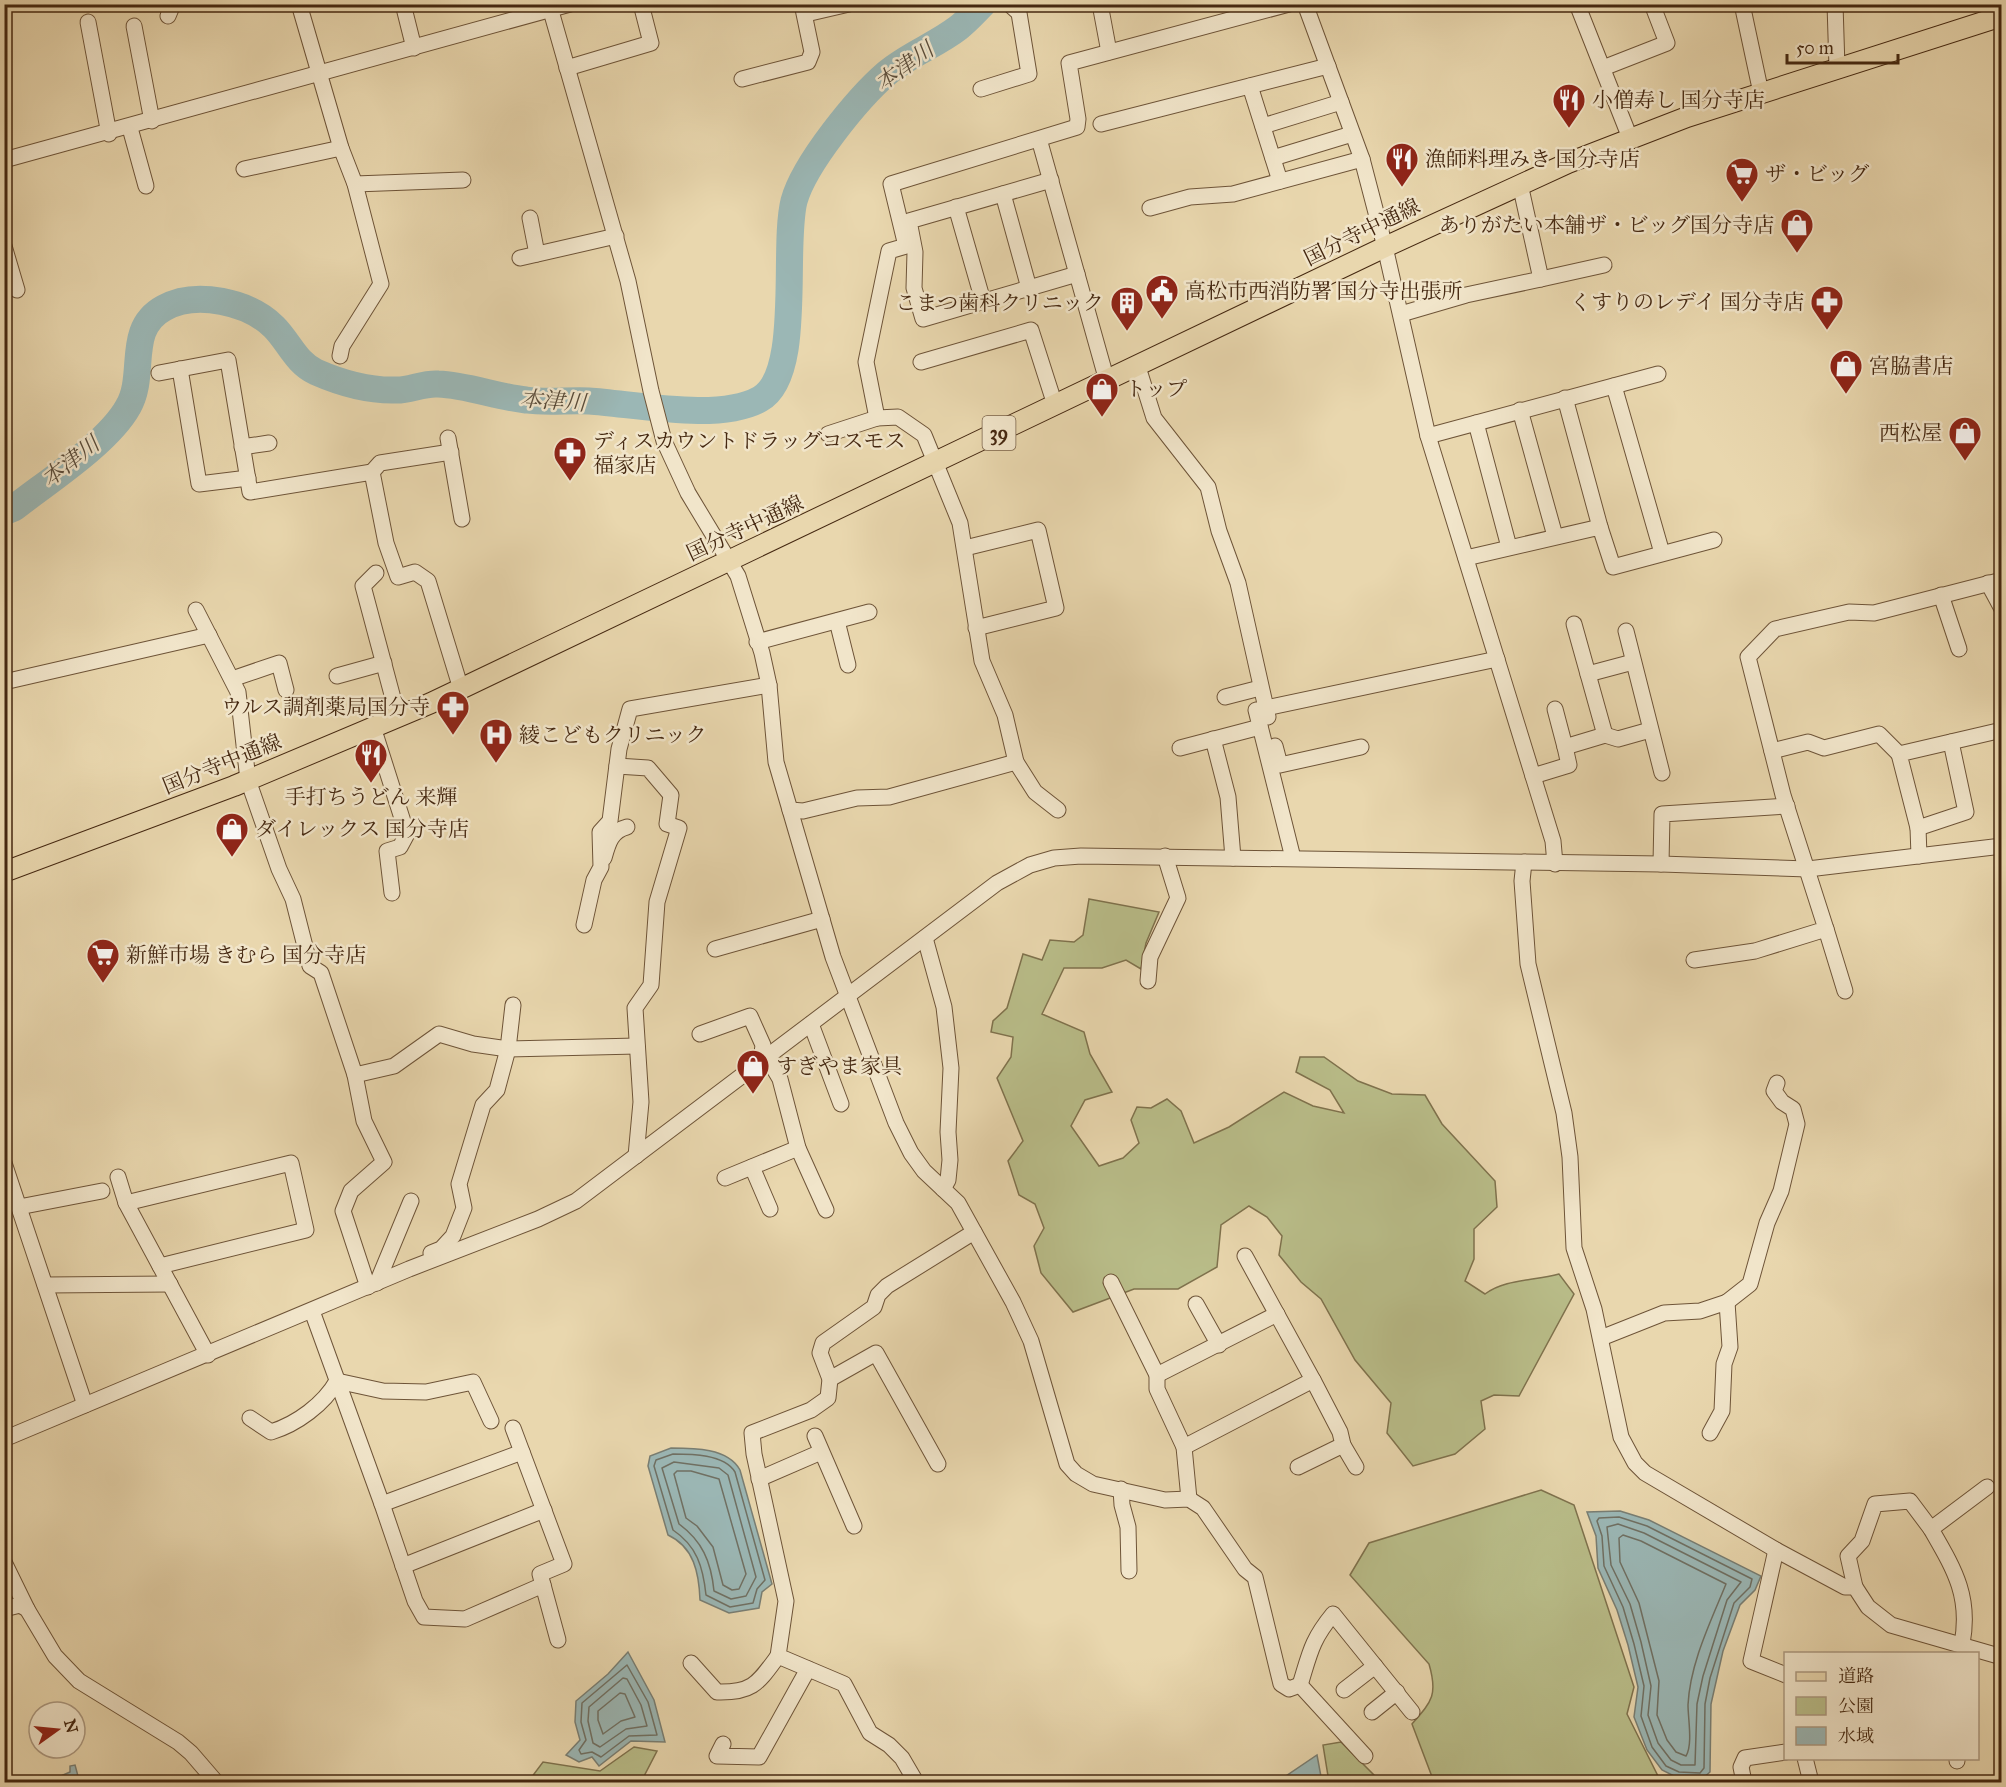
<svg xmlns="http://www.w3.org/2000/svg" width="2006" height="1787" font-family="'IM FELL Great Primer','Noto Serif JP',serif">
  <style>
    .green { fill: #b9bd89; stroke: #7f724d; stroke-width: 1.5 }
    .water { fill: #9bb7b5; stroke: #797e73; stroke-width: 1.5 }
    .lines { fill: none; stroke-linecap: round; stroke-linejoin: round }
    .shore { stroke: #707063; stroke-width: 1.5 }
    .river { stroke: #9bb7b5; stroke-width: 27 }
    .minor-casing { stroke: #6e5438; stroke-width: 17 }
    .major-casing { stroke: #452811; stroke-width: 22 }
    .minor { stroke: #f1e5ca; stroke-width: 15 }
    .major { stroke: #e9d7ae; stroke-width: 20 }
    .labels { text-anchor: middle; stroke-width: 5; stroke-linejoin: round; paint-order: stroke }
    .shield { fill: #f1e5ca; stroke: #796148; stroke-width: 1.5 }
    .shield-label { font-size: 20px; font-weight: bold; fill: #452811 }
    .poi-label { font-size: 21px; fill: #452811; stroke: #f1e5ca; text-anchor: start }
    .street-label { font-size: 21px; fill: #452811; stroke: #f1e5ca }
    .water-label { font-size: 22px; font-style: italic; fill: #5a4c3a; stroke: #f1e5ca }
  </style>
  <rect width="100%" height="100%" fill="#e9d7ae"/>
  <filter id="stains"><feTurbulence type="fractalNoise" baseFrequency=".00333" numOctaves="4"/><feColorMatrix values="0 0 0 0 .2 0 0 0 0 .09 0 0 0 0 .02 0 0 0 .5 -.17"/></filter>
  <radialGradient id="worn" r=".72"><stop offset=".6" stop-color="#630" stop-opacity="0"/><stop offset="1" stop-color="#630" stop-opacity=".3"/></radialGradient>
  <!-- green -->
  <g class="green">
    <path d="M1089 899 1159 912 1146 943 1141 969 1126 960 1102 968H1064L1042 1014 1084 1032 1090 1054 1112 1092 1085 1100 1071 1126 1099 1166 1123 1158 1139 1143 1131 1120 1137 1107 1151 1108 1167 1099 1181 1111 1194 1143 1229 1127 1284 1092 1313 1106 1344 1113 1330 1090 1296 1072 1300 1057H1324L1358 1081 1392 1094 1425 1095 1442 1124 1495 1181 1497 1207 1474 1229V1259L1465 1281 1485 1294C1505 1279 1533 1281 1559 1274L1574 1294 1519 1396 1494 1395 1481 1401 1485 1429 1455 1454 1413 1466 1387 1433 1391 1403 1355 1360 1321 1299 1301 1282 1279 1255 1282 1236 1267 1217 1249 1206 1221 1225 1217 1267 1178 1289H1134L1073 1312 1041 1273 1034 1246 1044 1228 1035 1204 1019 1195 1008 1161 1023 1141 997 1078 1011 1057 1013 1037 991 1032 993 1021 1007 1008 1023 954 1042 960 1050 940 1074 942 1083 935Z"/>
    <path d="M1541 1490 1574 1505 1634 1687 1627 1714 1661 1782H1434L1412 1724C1432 1701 1438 1695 1429 1664L1350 1575 1369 1543Z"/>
    <polygon points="1341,1742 1381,1782 1329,1782 1323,1745"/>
    <polygon points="634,1747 657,1751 641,1782 528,1782 543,1762 600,1771"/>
  </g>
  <!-- water -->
  <g class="water">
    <path d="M671 1448C694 1448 728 1448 740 1470L772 1584 762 1592 759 1608 729 1613 700 1600C699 1573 694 1547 668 1535L648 1466 650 1456Z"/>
    <polygon points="1620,1511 1649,1520 1761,1576 1755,1590 1740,1605 1723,1651 1711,1704 1710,1772 1702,1779 1678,1778 1662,1770 1647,1750 1634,1717 1638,1687 1628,1645 1617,1610 1598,1568 1596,1536 1587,1512"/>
    <polygon points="628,1652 654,1700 665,1742 631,1741 599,1766 592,1757 579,1762 566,1755 580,1740 575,1722 576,1701 608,1674"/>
    <polygon points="1317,1755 1322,1782 1277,1782"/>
    <polygon points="75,1765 78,1776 73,1782 47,1782 70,1772 70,1766"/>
  </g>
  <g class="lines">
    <!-- shore -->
    <g class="shore">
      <path d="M673 1454C691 1454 724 1454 735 1472L765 1580 757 1589 753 1603 730 1607 706 1595C703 1567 697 1546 673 1530L654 1466 656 1460Z"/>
      <path d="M674 1462 719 1468 728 1475 756 1577 746 1596 731 1599 714 1591C711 1561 702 1541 679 1524L662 1468Z"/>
      <polygon points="677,1471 691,1471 719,1479 746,1574 739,1589 732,1590 723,1585 713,1547 697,1526 686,1518 674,1474"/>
      <polygon points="1619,1517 1647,1526 1752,1579 1750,1587 1734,1603 1710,1678 1705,1704 1704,1768 1700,1773 1679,1772 1666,1766 1652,1747 1641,1716 1644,1686 1634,1644 1623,1607 1604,1566 1602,1536 1597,1521 1599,1518"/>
      <polygon points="1618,1524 1644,1533 1741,1582 1727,1600 1703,1676 1697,1704 1695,1765 1681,1765 1671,1760 1658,1743 1648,1715 1651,1686 1641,1642 1630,1604 1611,1565 1607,1527"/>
      <path d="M1623 1535 1641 1541 1726 1584C1711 1621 1690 1663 1688 1705 1688 1719 1693 1744 1686 1756L1676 1752 1667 1740 1657 1715 1659 1681 1639 1603 1620 1562 1619 1538Z"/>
      <polygon points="627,1665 648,1702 657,1735 629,1736 601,1757 592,1752 581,1754 579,1750 586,1740 581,1722 582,1703"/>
      <polygon points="623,1678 627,1679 641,1705 647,1726 626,1729 600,1747 593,1743 588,1721 589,1707"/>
      <polygon points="620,1693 625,1694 635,1717 621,1721 603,1734 598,1720 598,1711"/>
    </g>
    <!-- river -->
    <path class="river" d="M4 512 14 508C47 482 108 443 128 407 147 375 125 329 164 308 196 290 249 302 274 327 289 342 296 363 316 372 341 383 369 391 397 390 410 390 424 383 438 384 467 385 497 397 526 400 547 403 568 400 589 401 635 404 719 422 760 399 803 375 782 249 794 201 804 164 858 98 887 73 908 55 936 45 958 28 967 21 975 12 983 4"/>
    <!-- minor casing -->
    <g class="minor-casing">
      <g id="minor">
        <polyline points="299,4 341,148 355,184 381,284 342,346 340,356"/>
        <polyline points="403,4 414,48"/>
        <polyline points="549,4 628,281 651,391 664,441 688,493 738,576 762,653 769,685 776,762 833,957 896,1123 911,1153 924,1171 958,1203 1013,1302 1031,1341 1067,1464 1076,1474 1093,1484 1165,1500 1189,1499 1203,1508 1245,1569 1255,1577 1281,1684 1289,1689 1300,1685 1365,1756"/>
        <polyline points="1100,4 1109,52"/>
        <polyline points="1305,4 1362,159 1385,247 1428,436 1553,841 1555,864"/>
        <polyline points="1577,4 1630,138"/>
        <polyline points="1742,4 1761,93"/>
        <polyline points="1835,4 1837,68"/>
        <polyline points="806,14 849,4"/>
        <polyline points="168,16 173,4"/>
        <polyline points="88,22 109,134"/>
        <polyline points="134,26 152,121"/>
        <polyline points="567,68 651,43 641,4"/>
        <polyline points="1603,68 1667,43 1652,4"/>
        <polyline points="742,79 808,62 812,52 802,4"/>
        <polyline points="1250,86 1280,181"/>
        <polyline points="981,89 1029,74 1019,13 1009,4"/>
        <polyline points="1101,124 1328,66"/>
        <polyline points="1263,126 1341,102"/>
        <polyline points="130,128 146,186"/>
        <polyline points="1041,146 1107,381"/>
        <polyline points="1273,158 1352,134"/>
        <polyline points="4,160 570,4"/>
        <polyline points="244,169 341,148"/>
        <polyline points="1051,180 909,221 915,252 914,288 923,319 1077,274"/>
        <polyline points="355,184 463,180"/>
        <polyline points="1003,194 1029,288"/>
        <polyline points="956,207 983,301"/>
        <polyline points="1150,208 1190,197 1233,194 1362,159"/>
        <polyline points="530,218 537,254"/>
        <polyline points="4,246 17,290"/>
        <polyline points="520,258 616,236"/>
        <polyline points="1541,279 1604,265"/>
        <polyline points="1401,314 1466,295 1541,279 1520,184"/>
        <polyline points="921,362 1031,330 1055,405"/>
        <polyline points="1138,367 1154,418 1208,487 1219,531 1238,583 1266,708 1256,710 1293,858"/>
        <polyline points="180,369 199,484 248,478"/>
        <polyline points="159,373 228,360 250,492 372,472 386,543 398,577 415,572 428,581 461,689"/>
        <polyline points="1614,386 1662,553"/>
        <polyline points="1565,398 1600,527"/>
        <polyline points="1520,410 1555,536"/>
        <polyline points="1476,423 1509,547"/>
        <polyline points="828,434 877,418"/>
        <polyline points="1428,436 1658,374"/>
        <polyline points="448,438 462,519"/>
        <polyline points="242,447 269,443"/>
        <polyline points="372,472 380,463 451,452"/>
        <polyline points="965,548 1038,530 1056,608 976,628"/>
        <polyline points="1466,558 1600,527 1613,567 1714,540"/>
        <polyline points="376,573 363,586 398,717"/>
        <polyline points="1988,583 2002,609"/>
        <polyline points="1941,595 1959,649"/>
        <polyline points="196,610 238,692 248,780 279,869 293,899 310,966 321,973 355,1075 394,1066 439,1034 473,1044 508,1049 637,1046"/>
        <polyline points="837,621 848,665"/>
        <polyline points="1574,624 1605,735"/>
        <polyline points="1626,631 1662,773"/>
        <polyline points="757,642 869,612"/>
        <polyline points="1588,674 1633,662"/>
        <polyline points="337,676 384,663"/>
        <polyline points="232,679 279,663 286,690"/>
        <polyline points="4,682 209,635"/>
        <polyline points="1225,697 1260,688"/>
        <polyline points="1555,709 1565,747"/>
        <polyline points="1268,717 1266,708 1497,659"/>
        <polyline points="373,727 407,834 400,847 387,851 392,893"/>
        <polyline points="1213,739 1228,797 1233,858"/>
        <polyline points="1275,746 1280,765 1361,747"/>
        <polyline points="1180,748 1260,727"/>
        <polyline points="1772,751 1808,742 1824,748 1879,734 1899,754"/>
        <polyline points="1016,762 1035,792 1058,810"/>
        <polyline points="617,766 648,768 671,795 667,824 679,828 657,902 651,985 635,1008 641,1102 636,1156"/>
        <polyline points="1533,776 1569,765 1565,747 1605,735 1618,739 1650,730"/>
        <polyline points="790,810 803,811 857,798 889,797 1016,762 1005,715 982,661 960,523 924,435 898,417 877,418 866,362 889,251 906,246 891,184 1077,127 1078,119 1069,63 1289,4"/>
        <polyline points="1918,828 1966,812 1951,742"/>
        <polyline points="1919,856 1918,828 1899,754 2002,730"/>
        <path d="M604 858C608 844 611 831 627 827"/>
        <polyline points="1524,862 1522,881 1528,964 1564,1113 1570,1157 1574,1248 1594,1309 1621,1437 1635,1463 1645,1473 1776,1550 1845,1587 1855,1587 1868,1607 1891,1625 2002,1657"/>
        <polyline points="1661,864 1662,814 1787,806"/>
        <polyline points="584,925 594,880 601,867 600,832 610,821 619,749 630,709 769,685"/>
        <polyline points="1826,929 1845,991"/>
        <polyline points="925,938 944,1007 951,1068 948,1132 950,1160 948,1180 943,1189"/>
        <polyline points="715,949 822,919"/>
        <polyline points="1694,960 1755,951 1826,929 1783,795 1748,657 1775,629 1849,612 1874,613 2002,580"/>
        <polyline points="1148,981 1150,957 1178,898 1165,856"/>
        <polyline points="811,1024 841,1104"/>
        <polyline points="700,1034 750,1016 763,1045 761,1062"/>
        <polyline points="767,1057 780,1079 798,1148 826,1210"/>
        <polyline points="355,1075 364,1121 384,1162 351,1191 343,1211 368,1287"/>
        <polyline points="4,1163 85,1405"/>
        <polyline points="752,1167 770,1209"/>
        <polyline points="118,1177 126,1203 208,1355"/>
        <polyline points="725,1178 798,1148"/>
        <polyline points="126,1203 291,1163 306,1230 160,1266"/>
        <polyline points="19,1207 102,1191"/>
        <polyline points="431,1253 441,1249 453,1236 464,1208 459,1184 483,1105 497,1090 508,1049 513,1005"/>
        <polyline points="1111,1282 1157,1375 1157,1389 1184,1447 1189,1499"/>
        <polyline points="377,1283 411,1201"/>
        <polyline points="45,1285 170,1284"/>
        <polyline points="1727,1302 1750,1284 1767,1223 1781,1191 1797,1124 1793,1109 1782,1102 1774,1091 1777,1083"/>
        <polyline points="1196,1304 1219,1345"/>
        <polyline points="312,1311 382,1504 415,1601 424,1617 465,1619 543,1585 540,1574 564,1564 513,1428"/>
        <polyline points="1601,1338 1664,1313 1700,1311 1727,1302 1730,1347 1724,1364 1722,1411 1710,1433"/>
        <polyline points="1157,1375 1277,1314"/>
        <polyline points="830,1379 876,1353 938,1464"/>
        <path d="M250 1418 271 1432C297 1424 324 1404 337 1381L383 1391 426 1392 473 1382 491 1421"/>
        <polyline points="815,1436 854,1526"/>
        <polyline points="4,1439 409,1269 538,1219 576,1201 997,883 1030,865 1054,858 1081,856 1661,864 1808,869 2002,846"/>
        <polyline points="1343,1445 1356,1467"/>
        <polyline points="1184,1447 1313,1380 1245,1256"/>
        <polyline points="1298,1467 1343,1445 1340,1432 1313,1380"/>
        <polyline points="759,1479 821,1452"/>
        <polyline points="1121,1489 1122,1505 1128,1527 1129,1571"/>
        <polyline points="382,1504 522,1452"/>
        <polyline points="1776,1550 1751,1661 1786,1675"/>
        <polyline points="4,1562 27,1609"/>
        <polyline points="403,1566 544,1510"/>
        <polyline points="543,1585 558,1640"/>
        <polyline points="1855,1587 1848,1556 1862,1541 1875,1504 1910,1501 1931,1529"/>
        <polyline points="4,1609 20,1605 27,1609 55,1656 79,1681 178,1742 191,1753 216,1782"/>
        <path d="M1962 1644C1971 1596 1954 1569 1931 1529L1987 1487"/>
        <path d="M691 1663 717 1692C753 1693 758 1683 778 1656"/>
        <path d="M1300 1685C1310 1653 1311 1641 1333 1614L1412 1712"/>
        <polyline points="1344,1690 1375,1666"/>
        <polyline points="1372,1712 1397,1692"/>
        <polyline points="723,1744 717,1756 759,1757 808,1669"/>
        <polyline points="1805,1758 1811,1782"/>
        <polyline points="1957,1758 1957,1761"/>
        <polyline points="916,1782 902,1758 889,1745 870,1733 844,1684 778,1656 786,1601 754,1454 752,1433 811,1410 828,1398 830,1379 820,1353 823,1343 874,1307 878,1295 887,1286 974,1232"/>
        <polyline points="1744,1782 1741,1767 1745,1758 1786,1752"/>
      </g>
    </g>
    <!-- major casing -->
    <g class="major-casing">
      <polyline id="major" points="4,872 234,786 431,703 1385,247 1568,163 1687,117 2002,16"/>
    </g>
    <!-- minor -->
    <use href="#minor" class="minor"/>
    <!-- major -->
    <use href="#major" class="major"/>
  </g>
  <!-- icons -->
  <defs>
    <g id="restaurant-pin" transform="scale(1.725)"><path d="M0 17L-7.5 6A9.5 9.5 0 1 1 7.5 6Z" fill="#8f2418" stroke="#f1e5ca"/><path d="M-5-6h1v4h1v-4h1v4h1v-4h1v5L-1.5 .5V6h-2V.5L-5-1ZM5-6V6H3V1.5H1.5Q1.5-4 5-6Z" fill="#fff"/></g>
    <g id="supermarket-pin" transform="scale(1.725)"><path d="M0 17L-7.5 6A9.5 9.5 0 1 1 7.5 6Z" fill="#8f2418" stroke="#f1e5ca"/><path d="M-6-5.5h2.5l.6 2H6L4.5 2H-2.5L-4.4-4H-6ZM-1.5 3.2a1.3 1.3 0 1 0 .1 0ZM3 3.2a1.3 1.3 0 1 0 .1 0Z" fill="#fff"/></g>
    <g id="shop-pin" transform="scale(1.725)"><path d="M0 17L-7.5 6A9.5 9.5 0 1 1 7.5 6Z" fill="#8f2418" stroke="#f1e5ca"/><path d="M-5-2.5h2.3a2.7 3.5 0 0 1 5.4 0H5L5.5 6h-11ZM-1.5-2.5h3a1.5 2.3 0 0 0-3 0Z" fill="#fff"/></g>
    <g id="civic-pin" transform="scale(1.725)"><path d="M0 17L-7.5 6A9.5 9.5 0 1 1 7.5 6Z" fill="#8f2418" stroke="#f1e5ca"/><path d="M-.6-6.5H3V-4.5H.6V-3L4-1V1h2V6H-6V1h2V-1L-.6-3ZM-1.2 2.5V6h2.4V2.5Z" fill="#fff"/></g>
    <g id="pharmacy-pin" transform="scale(1.725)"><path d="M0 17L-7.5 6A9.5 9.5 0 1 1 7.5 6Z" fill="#8f2418" stroke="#f1e5ca"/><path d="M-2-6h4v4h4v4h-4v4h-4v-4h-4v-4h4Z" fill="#fff"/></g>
    <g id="building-pin" transform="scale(1.725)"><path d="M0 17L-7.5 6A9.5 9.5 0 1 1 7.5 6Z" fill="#8f2418" stroke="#f1e5ca"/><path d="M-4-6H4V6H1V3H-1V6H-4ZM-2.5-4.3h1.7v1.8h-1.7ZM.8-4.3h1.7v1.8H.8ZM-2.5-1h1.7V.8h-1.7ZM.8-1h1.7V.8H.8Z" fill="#fff"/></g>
    <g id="hospital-pin" transform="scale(1.725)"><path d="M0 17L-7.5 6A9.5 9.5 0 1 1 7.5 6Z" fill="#8f2418" stroke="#f1e5ca"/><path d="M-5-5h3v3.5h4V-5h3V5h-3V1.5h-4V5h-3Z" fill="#fff"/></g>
  </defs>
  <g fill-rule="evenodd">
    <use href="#restaurant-pin" x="1569" y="100"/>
    <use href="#restaurant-pin" x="1402" y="159"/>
    <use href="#supermarket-pin" x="1742" y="174"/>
    <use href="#shop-pin" x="1797" y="225"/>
    <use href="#civic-pin" x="1162" y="291"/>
    <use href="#pharmacy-pin" x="1827" y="302"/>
    <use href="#building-pin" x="1127" y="303"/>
    <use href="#shop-pin" x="1846" y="366"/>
    <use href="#shop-pin" x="1102" y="389"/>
    <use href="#shop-pin" x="1965" y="433"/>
    <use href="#pharmacy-pin" x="570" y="453"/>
    <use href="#pharmacy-pin" x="453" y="707"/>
    <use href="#hospital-pin" x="496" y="735"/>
    <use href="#restaurant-pin" x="371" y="755"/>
    <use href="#shop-pin" x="232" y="829"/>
    <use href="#supermarket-pin" x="103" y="955"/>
    <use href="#shop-pin" x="753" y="1066"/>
  </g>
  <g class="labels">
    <!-- shield labels -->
    <rect class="shield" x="982.5" y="416" width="33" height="34" rx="4.5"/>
    <g class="shield-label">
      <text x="999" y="440">39</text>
    </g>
    <!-- poi labels -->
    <g class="poi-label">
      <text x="1592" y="107">小僧寿し 国分寺店</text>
      <text x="1425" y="166">漁師料理みき 国分寺店</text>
      <text x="1765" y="181">ザ・ビッグ</text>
      <text x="1774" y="232" text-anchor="end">ありがたい本舗ザ・ビッグ国分寺店</text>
      <text x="1185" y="298">高松市西消防署 国分寺出張所</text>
      <text x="1804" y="309" text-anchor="end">くすりのレデイ 国分寺店</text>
      <text x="1104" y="310" text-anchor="end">こまつ歯科クリニック</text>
      <text x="1869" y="373">宮脇書店</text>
      <text x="1125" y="396">トップ</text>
      <text x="1942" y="440" text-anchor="end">西松屋</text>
      <text x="593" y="448">ディスカウントドラッグコスモス<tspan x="593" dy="24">福家店</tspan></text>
      <text x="430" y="714" text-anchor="end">ウルス調剤薬局国分寺</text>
      <text x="519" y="742">綾こどもクリニック</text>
      <text x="371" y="804" text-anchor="middle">手打ちうどん 来輝</text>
      <text x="255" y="836">ダイレックス 国分寺店</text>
      <text x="126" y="962">新鮮市場 きむら 国分寺店</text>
      <text x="776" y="1073">すぎやま家具</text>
    </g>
    <!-- street labels -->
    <g class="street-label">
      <text transform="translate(1362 232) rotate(-26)" y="7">国分寺中通線</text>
      <text transform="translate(745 528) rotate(-25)" y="7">国分寺中通線</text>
      <text transform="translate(222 764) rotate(-22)" y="7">国分寺中通線</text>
    </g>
    <!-- water labels -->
    <g class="water-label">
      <text transform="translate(904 66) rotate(-36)" y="8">本津川</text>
      <text transform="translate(553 400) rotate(4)" y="8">本津川</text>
      <text transform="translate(70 461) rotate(-38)" y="8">本津川</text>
    </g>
  </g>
  <!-- margin -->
  <rect width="2006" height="1787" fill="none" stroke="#e9d7ae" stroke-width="24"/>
  <rect x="6" y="6" width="1994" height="1775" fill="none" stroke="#452811" stroke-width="3"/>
  <rect x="12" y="12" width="1982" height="1763" fill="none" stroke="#452811" stroke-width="1.5"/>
  <!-- legend -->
  <rect x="1784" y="1652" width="195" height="108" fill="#f1e5ca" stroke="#ac9980" stroke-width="1.5"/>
  <rect x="1796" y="1672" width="30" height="9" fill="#e9d7ae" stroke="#ac9980" stroke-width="1.5"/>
  <text x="1838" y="1682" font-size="18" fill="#452811">道路</text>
  <rect x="1796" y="1697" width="30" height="18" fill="#b9bd89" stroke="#ac9980" stroke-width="1.5"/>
  <text x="1838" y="1712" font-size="18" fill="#452811">公園</text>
  <rect x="1796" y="1727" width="30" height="18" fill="#9bb7b5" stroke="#ac9980" stroke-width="1.5"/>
  <text x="1838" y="1742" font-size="18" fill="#452811">水域</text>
  <!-- north arrow -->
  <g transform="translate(57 1730) rotate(75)"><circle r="28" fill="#f1e5ca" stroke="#ac9980" stroke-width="1.5"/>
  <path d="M0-4.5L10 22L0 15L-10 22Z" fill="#8f2418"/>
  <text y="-9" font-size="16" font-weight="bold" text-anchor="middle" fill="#452811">N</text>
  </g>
  <!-- scale -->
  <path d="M1787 54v9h111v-9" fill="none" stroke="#452811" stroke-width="3"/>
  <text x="1796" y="54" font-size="18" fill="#452811" stroke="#f1e5ca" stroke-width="4.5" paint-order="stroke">50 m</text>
  <rect width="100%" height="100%" filter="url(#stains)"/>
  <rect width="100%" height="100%" fill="url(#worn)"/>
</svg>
